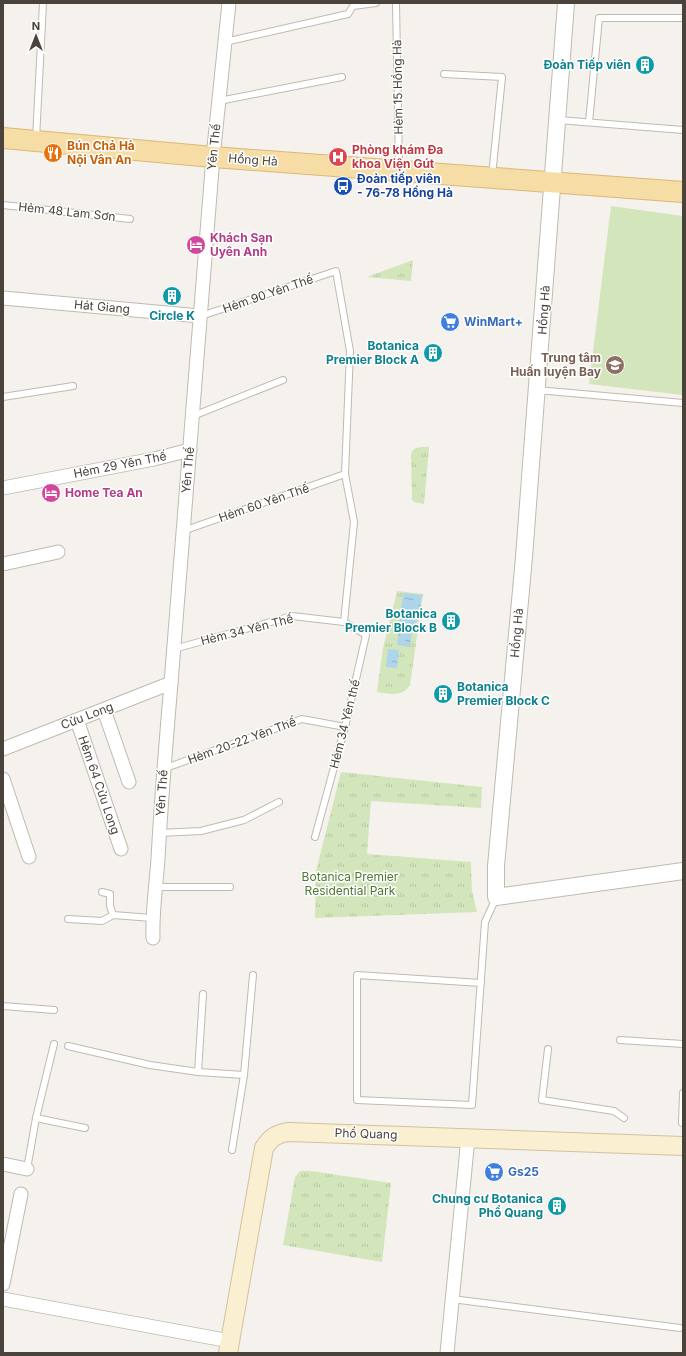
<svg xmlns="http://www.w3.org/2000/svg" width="686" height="1356" font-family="Inter,sans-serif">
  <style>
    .grass { fill: url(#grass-tufts) }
    .garden { fill: #d3e5ba }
    .water { fill: url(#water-ripples) }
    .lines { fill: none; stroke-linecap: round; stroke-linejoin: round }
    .service-casing { stroke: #c0bab0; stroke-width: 8 }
    .minor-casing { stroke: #c0bab0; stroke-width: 15 }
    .tertiary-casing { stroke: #c0bab0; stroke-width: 18 }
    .secondary-casing { stroke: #d0c2a0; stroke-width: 20 }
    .primary-casing { stroke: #dbb875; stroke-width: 22 }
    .service { stroke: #fff; stroke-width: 6 }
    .minor { stroke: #fff; stroke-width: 13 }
    .tertiary { stroke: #fff; stroke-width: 16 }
    .secondary { stroke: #faefd1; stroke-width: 18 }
    .primary { stroke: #f6dca5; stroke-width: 20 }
    .labels { text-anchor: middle; stroke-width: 3; stroke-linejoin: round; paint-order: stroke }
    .culture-label { font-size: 12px; font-weight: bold; fill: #0d838f; stroke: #fff; text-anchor: end }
    .street-label { font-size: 12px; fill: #49433b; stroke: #fff }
    .food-label { font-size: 12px; font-weight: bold; fill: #c56008; stroke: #fff; text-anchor: start }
    .health-label { font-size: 12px; font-weight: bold; fill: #be3a42; stroke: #fff; text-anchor: start }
    .transit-label { font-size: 12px; font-weight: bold; fill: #164399; stroke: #fff; text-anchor: start }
    .hotel-label { font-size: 12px; font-weight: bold; fill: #b23c85; stroke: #fff; text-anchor: start }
    .shop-label { font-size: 12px; font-weight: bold; fill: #366cbe; stroke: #fff; text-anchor: start }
    .education-label { font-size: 12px; font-weight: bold; fill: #785e54; stroke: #fff; text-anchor: end }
    .park-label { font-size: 12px; fill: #4f7732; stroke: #fff }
  </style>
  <defs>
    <pattern id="grass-tufts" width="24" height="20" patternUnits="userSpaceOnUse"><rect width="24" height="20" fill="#d3e5ba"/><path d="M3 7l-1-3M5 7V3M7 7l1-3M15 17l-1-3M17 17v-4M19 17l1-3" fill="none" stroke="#b7c6a1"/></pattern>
    <pattern id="water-ripples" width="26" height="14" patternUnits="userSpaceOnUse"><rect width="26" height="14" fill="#afd5eb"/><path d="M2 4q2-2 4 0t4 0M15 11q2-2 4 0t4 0" fill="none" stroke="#90aec0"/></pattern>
  </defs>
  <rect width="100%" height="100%" fill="#f5f2ed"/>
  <!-- grass -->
  <g class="grass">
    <polygon points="413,260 411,281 367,277"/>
    <path d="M421 447H429L424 504 414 502 412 500 411 455C412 449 415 448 421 447Z"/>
    <path d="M397 591 423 594 410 685C403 697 390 694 377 692L383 648Z"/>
    <polygon points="341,772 482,787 481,808 371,801 367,854 471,862 472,891 477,912 315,918 316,871"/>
    <polygon points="300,1171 311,1171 391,1183 382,1262 283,1245 295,1177"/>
  </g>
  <!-- garden -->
  <polygon class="garden" points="611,206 683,216 683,395 589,384"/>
  <!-- water -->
  <g class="water">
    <polygon points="403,593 422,595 418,620 413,625 410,647 397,645"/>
    <polygon points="388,649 399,650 397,668 386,667"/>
  </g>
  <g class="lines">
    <!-- service casing -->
    <g class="service-casing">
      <g id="service">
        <polyline points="396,3 399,168"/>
        <polyline points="225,42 348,14 353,6 376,3"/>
        <polyline points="444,74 502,77 492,176"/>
        <polyline points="219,101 342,77"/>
        <polyline points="558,120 683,130"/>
        <polyline points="589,122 599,18 683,18"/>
        <polyline points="36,139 43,3"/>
        <polyline points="3,205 130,219"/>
        <polyline points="201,316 336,271 350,351 345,474 354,522 344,622"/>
        <polyline points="537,390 683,403"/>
        <polyline points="3,397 73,386"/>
        <polyline points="193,416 283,380"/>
        <polyline points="183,531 345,474"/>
        <polyline points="174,649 292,616 344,622 366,635 345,727 315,837"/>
        <polyline points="163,769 302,719 345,727"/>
        <polyline points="159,833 201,831 244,820 279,802"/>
        <polyline points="156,887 230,887"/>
        <polyline points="102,892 110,894 110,906 113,915"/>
        <polyline points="68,919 102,921 113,915 152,918"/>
        <polyline points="481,983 357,975 357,1100 472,1105 485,922 496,898"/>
        <polyline points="3,1006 54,1010"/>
        <polyline points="620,1040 683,1044"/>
        <polyline points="68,1046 150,1065 198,1072 244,1075 232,1150"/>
        <polyline points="548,1049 542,1100 614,1111 624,1118"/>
        <polyline points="198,1072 203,994"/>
        <polyline points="244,1075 253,975"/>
        <polyline points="36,1118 85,1128"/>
        <polyline points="682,1123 683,1093"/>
        <polyline points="27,1169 36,1118 54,1044"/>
        <polyline points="452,1299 680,1328"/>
      </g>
    </g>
    <!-- minor casing -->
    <g class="minor-casing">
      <g id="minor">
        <polyline points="3,298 200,316"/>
        <polyline points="3,488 154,459 190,450"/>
        <polyline points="3,564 58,552"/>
        <polyline points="104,710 129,782"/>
        <polyline points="77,720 121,849"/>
        <polyline points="3,749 171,683"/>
        <polyline points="3,779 29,857"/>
        <path d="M153 938C152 912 156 886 158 859 161 801 166 742 171 683L213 157 229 3"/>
        <polyline points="3,1164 27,1169"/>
        <polyline points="3,1284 21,1194"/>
        <polyline points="3,1299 230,1341"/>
        <polyline points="447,1353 468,1138"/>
      </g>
    </g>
    <!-- tertiary casing -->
    <g class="tertiary-casing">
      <polyline id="tertiary" points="566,3 524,557 496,866 496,897 683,871"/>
    </g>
    <!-- secondary casing -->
    <g class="secondary-casing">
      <path id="secondary" d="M228 1353 264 1148C270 1138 277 1133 289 1132L683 1146"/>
    </g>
    <!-- primary casing -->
    <g class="primary-casing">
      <polyline id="primary" points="3,138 213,157 683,192"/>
    </g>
    <!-- service -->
    <use href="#service" class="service"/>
    <!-- minor -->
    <use href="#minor" class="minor"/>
    <!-- tertiary -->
    <use href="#tertiary" class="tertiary"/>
    <!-- secondary -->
    <use href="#secondary" class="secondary"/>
    <!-- primary -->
    <use href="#primary" class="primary"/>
  </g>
  <!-- icons -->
  <defs>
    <g id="building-disc" transform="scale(1)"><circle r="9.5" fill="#0f9aa8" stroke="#fff"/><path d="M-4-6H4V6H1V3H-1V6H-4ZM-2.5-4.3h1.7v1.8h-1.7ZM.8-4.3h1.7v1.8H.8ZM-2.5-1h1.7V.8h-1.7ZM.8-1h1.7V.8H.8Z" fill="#fff"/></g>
    <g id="restaurant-disc" transform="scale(1)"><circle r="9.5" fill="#e8710a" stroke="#fff"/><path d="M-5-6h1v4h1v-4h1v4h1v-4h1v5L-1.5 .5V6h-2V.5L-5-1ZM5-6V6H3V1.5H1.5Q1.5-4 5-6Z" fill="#fff"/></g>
    <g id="hospital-disc" transform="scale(1)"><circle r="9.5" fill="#e0444e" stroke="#fff"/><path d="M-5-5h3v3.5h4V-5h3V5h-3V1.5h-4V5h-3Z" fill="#fff"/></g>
    <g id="bus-disc" transform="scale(1)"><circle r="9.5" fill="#1a4fb4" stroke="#fff"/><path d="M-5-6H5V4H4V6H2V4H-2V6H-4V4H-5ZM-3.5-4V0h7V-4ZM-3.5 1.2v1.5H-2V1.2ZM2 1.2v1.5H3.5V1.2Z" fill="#fff"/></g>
    <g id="hotel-disc" transform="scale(1)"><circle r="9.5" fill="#d1479c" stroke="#fff"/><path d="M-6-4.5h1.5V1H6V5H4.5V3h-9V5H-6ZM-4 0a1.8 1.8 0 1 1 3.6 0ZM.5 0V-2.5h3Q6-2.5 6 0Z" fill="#fff"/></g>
    <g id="supermarket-disc" transform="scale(1)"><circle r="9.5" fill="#3f7fe0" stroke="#fff"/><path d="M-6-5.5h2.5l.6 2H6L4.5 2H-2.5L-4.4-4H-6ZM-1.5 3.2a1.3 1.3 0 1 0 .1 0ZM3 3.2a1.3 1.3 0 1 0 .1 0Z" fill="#fff"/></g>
    <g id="university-disc" transform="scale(1)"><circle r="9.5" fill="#8d6e63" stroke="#fff"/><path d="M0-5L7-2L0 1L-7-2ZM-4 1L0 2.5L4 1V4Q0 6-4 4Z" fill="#fff"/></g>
  </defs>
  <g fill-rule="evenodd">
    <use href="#building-disc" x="645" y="65"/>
    <use href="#restaurant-disc" x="53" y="153"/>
    <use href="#hospital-disc" x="338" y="157"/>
    <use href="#bus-disc" x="343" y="186"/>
    <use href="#hotel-disc" x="196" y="245"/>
    <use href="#building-disc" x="172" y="296"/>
    <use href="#supermarket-disc" x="450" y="322"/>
    <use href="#building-disc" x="433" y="353"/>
    <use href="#university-disc" x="615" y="365"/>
    <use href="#hotel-disc" x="51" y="493"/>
    <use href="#building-disc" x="451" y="621"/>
    <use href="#building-disc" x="443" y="694"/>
    <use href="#supermarket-disc" x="494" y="1172"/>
    <use href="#building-disc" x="557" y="1206"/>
  </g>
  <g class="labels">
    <!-- culture labels -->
    <g class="culture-label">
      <text x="631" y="69">Đoàn Tiếp viên</text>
      <text x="172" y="320" text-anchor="middle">Circle K</text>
      <text x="419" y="350">Botanica<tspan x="419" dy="14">Premier Block A</tspan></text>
      <text x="437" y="618">Botanica<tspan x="437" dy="14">Premier Block B</tspan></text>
      <text x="457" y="691" text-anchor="start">Botanica<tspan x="457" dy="14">Premier Block C</tspan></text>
      <text x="543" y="1203">Chung cư Botanica<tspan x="543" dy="14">Phổ Quang</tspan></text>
    </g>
    <!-- street labels -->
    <g class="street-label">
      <text transform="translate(398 87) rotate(-91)" y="4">Hẻm 15 Hồng Hà</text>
      <text transform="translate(214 147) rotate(-84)" y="4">Yên Thế</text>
      <text transform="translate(253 160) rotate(4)" y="4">Hồng Hà</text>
      <text transform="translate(67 212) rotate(6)" y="4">Hẻm 48 Lam Sơn</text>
      <text transform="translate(268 294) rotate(-19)" y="4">Hẻm 90 Yên Thế</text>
      <text transform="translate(102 307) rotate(5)" y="4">Hát Giang</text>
      <text transform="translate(544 310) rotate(-86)" y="4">Hồng Hà</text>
      <text transform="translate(120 465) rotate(-11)" y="4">Hẻm 29 Yên Thế</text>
      <text transform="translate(188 470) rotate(-85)" y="4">Yên Thế</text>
      <text transform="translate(264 503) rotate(-19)" y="4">Hẻm 60 Yên Thế</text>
      <text transform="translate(247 630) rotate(-14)" y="4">Hẻm 34 Yên Thế</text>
      <text transform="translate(517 633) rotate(-85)" y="4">Hồng Hà</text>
      <text transform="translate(87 716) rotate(-21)" y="4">Cửu Long</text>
      <text transform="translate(345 724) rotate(-76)" y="4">Hẻm 34 Yên thế</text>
      <text transform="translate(242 741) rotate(-20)" y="4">Hẻm 20-22 Yên Thế</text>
      <text transform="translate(99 785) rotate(71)" y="4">Hẻm 64 Cửu Long</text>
      <text transform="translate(162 793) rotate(-86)" y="4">Yên Thế</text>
      <text transform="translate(366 1134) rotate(2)" y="4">Phổ Quang</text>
    </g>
    <!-- food labels -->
    <g class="food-label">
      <text x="67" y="150">Bún Chả Hà<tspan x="67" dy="14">Nội Vân An</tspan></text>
    </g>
    <!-- health labels -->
    <g class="health-label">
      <text x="352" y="154">Phòng khám Đa<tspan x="352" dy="14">khoa Viện Gút</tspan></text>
    </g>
    <!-- transit labels -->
    <g class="transit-label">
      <text x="357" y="183">Đoàn tiếp viên<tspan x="357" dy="14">- 76-78 Hồng Hà</tspan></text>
    </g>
    <!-- hotel labels -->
    <g class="hotel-label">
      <text x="210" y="242">Khách Sạn<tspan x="210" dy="14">Uyên Anh</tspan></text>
      <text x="65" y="497">Home Tea An</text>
    </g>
    <!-- shop labels -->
    <g class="shop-label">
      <text x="464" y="326">WinMart+</text>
      <text x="508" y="1176">Gs25</text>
    </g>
    <!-- education labels -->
    <g class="education-label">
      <text x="601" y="362">Trung tâm<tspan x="601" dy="14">Huấn luyện Bay</tspan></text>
    </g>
    <!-- park labels -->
    <g class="park-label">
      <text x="350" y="881">Botanica Premier<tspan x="350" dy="14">Residential Park</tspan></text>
    </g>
  </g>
  <!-- border -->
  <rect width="686" height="1356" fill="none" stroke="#49433b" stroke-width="8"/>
  <!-- north arrow -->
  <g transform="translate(36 36)" stroke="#ffffff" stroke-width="3" paint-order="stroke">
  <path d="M0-3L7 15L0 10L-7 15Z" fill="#49433b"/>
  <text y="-6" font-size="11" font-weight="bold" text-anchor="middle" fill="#49433b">N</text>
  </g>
</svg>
